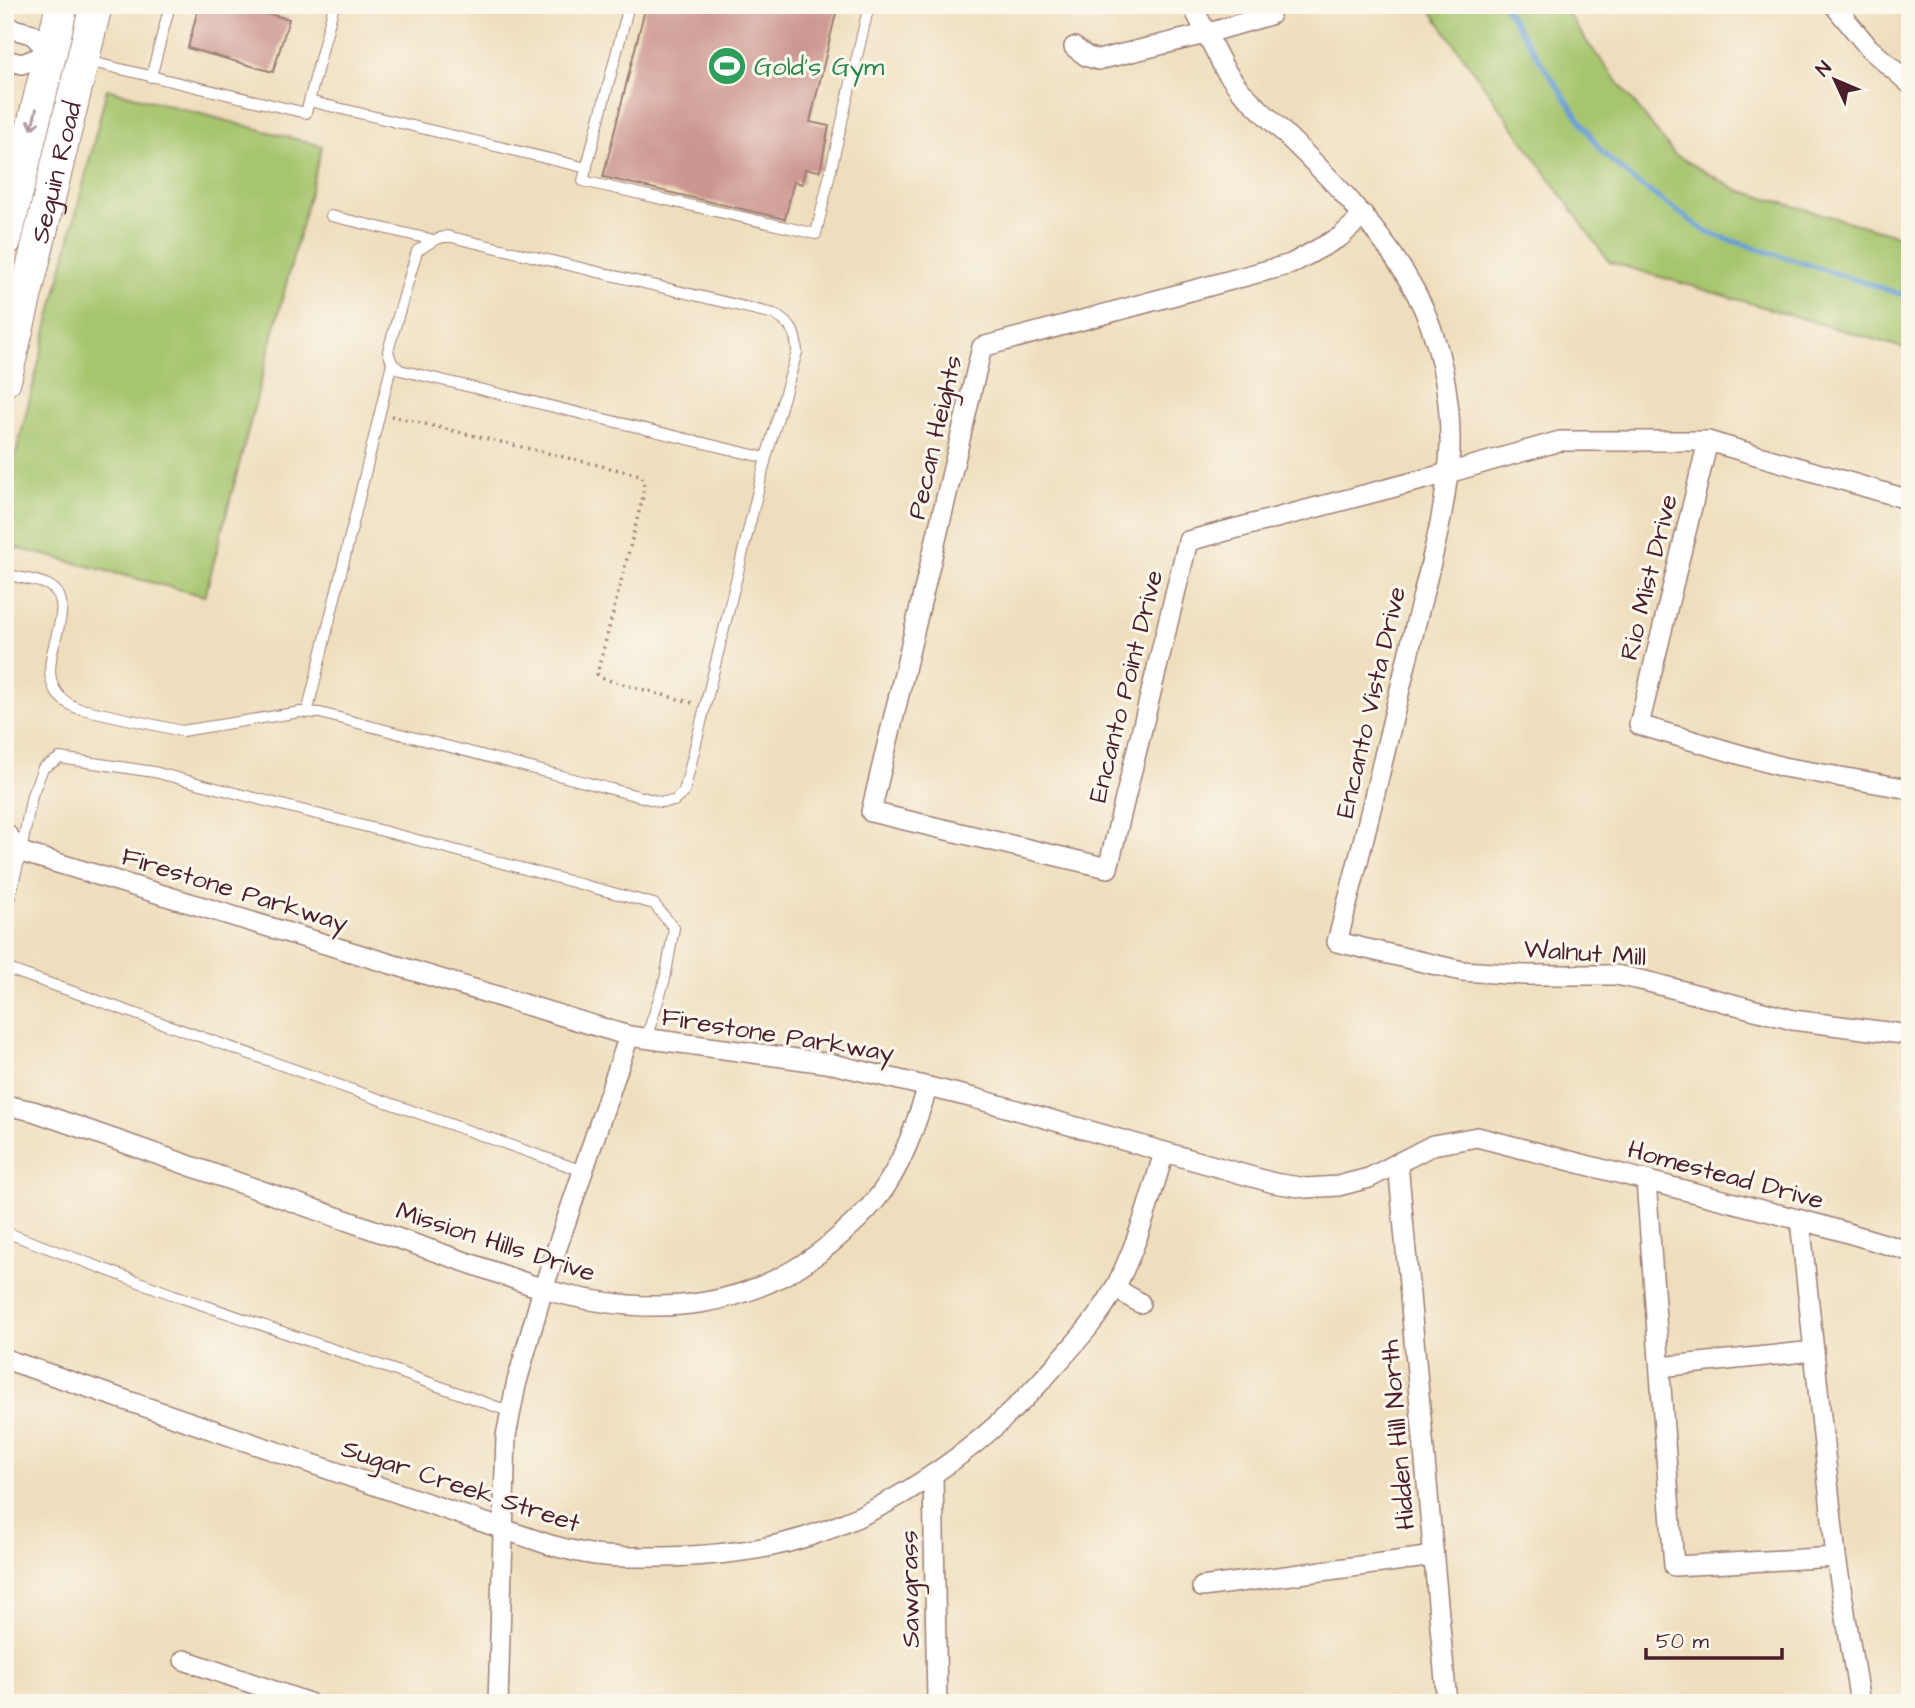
<svg xmlns="http://www.w3.org/2000/svg" width="1915" height="1708" font-family="'Architects Daughter',sans-serif">
  <style>
    .green { fill: #a6c56d; stroke: #78724c; stroke-width: 2 }
    .lines { fill: none; stroke-linecap: round; stroke-linejoin: round }
    .stream { stroke: #689ed5; stroke-width: 5 }
    .building { fill: #cc9690 }
    .service-casing { stroke: #9c7e74; stroke-width: 12 }
    .minor-casing { stroke: #9c7e74; stroke-width: 22 }
    .primary-casing { stroke: #9c7e74; stroke-width: 34 }
    .path { stroke: #9c7e74; stroke-width: 3.5; stroke-dasharray: 2 5; stroke-linecap: butt }
    .service { stroke: #fff; stroke-width: 10 }
    .minor { stroke: #fff; stroke-width: 19 }
    .primary { stroke: #fff; stroke-width: 32 }
    .oneway { stroke: #ae9aa0 }
    .labels { text-anchor: middle; stroke-width: 6; stroke-linejoin: round; paint-order: stroke }
    .leisure-label { font-size: 26px; fill: #27864d; stroke: #fbf7ec; text-anchor: start }
    .street-label { font-size: 26px; fill: #4a1f2b; stroke: #fbf7ec }
  </style>
  <rect width="100%" height="100%" fill="#fbf7ec"/>
  <filter id="ink" filterUnits="userSpaceOnUse"><feTurbulence type="fractalNoise" baseFrequency=".0143" numOctaves="2"/><feDisplacementMap in="SourceGraphic" scale="14" xChannelSelector="R" yChannelSelector="G"/><feConvolveMatrix kernelMatrix="1 2 1 2 8 2 1 2 1" color-interpolation-filters="sRGB"/></filter>
  <filter id="wash" filterUnits="userSpaceOnUse"><feTurbulence type="fractalNoise" baseFrequency=".00686" numOctaves="4" result="noise"/><feDisplacementMap in="SourceGraphic" scale="28" xChannelSelector="R" yChannelSelector="G"/><feGaussianBlur stdDeviation="1.57" result="paint"/><feColorMatrix in="noise" values="0 0 0 0 0 0 0 0 0 0 0 0 0 0 0 0 0 1.4 0 .05"/><feComposite in="paint" operator="in"/></filter>
  <g filter="url(#wash)">
    <rect width="100%" height="100%" fill="#efdebd"/>
    <!-- green -->
    <g class="green">
      <polygon points="1427,5 1562,5 1587,42 1674,154 1738,190 1910,239 1910,350 1609,262"/>
      <polygon points="107,89 322,146 205,596 5,545 5,498"/>
    </g>
    <g class="lines">
      <!-- stream -->
      <polyline class="stream" points="1503,5 1601,151 1633,180 1708,233 1910,297"/>
    </g>
    <g id="blocks">
      <!-- building -->
      <g class="building">
        <polygon points="199,5 230,5 289,19 273,72 188,48"/>
        <polygon points="646,5 822,5 837,9 810,122 829,126 820,171 805,169 802,184 794,181 785,219 603,177"/>
      </g>
    </g>
  </g>
  <g filter="url(#ink)">
    <use href="#blocks" fill-opacity="0" stroke="#9c7e74" stroke-width="2"/>
    <g class="lines">
      <!-- service casing -->
      <g class="service-casing">
        <g id="service">
          <polyline points="629,5 583,181 816,234 869,5"/>
          <polyline points="87,61 306,113 334,5"/>
          <polyline points="151,77 170,5"/>
          <polyline points="309,101 587,168"/>
          <polyline points="331,216 434,240"/>
          <path d="M5 574C18 578 36 579 48 585 91 607 12 680 77 708L182 731 300 712 320 713 661 802 674 801 684 792 766 458 797 352C796 331 792 325 774 314L447 236 434 240 417 251 388 351 392 363 400 370 766 458"/>
          <polyline points="307,713 392,363"/>
          <polyline points="5,918 21,852 32,795 43,768 60,758 154,772 410,838 654,904 674,928 665,979 646,1039"/>
          <polyline points="5,968 583,1171"/>
          <polyline points="5,1232 174,1295 388,1368 511,1412"/>
        </g>
      </g>
      <!-- minor casing -->
      <g class="minor-casing">
        <g id="minor">
          <path d="M1192 5 1225 70 1240 90C1304 153 1373 213 1416 293 1440 338 1451 396 1450 447 1447 512 1427 576 1412 639 1388 740 1364 842 1337 942L1462 971 1524 975H1616L1645 981 1793 1020 1910 1035"/>
          <polyline points="1834,5 1869,48 1910,84"/>
          <polyline points="5,27 32,34 50,53 22,64 5,60"/>
          <polyline points="1074,47 1086,56 1098,60 1205,34 1270,15"/>
          <polyline points="1364,215 1340,237 1291,264 982,347 871,812 1108,868 1188,541 1448,473 1560,441 1708,441 1910,500"/>
          <polyline points="1708,441 1639,725 1783,767 1910,789"/>
          <polyline points="5,832 21,852 629,1036 833,1064 974,1098 1274,1183 1306,1188 1338,1186 1369,1178 1433,1145 1477,1137 1824,1226 1909,1251"/>
          <polyline points="5,862 21,852"/>
          <path d="M5 1105 33 1111 543 1289C653 1320 756 1313 843 1233 860 1218 878 1200 889 1181 907 1152 917 1119 928 1087"/>
          <polyline points="1398,1163 1447,1703"/>
          <polyline points="1646,1180 1674,1566 1836,1557 1800,1220"/>
          <polyline points="1115,1288 1140,1303"/>
          <path d="M5 1359 550 1545C565 1549 581 1553 596 1555 619 1558 642 1557 665 1557 705 1556 746 1553 785 1543 884 1518 977 1452 1045 1377 1070 1349 1099 1319 1116 1286 1138 1243 1151 1197 1164 1152"/>
          <polyline points="1660,1367 1814,1351"/>
          <polyline points="933,1475 937,1703"/>
          <polyline points="1836,1557 1860,1703"/>
          <polyline points="1202,1587 1434,1556"/>
          <polyline points="184,1660 309,1703"/>
          <polyline points="498,1703 506,1436 516,1385 543,1289 629,1036"/>
        </g>
      </g>
      <!-- primary casing -->
      <g class="primary-casing">
        <g id="primary">
          <polyline points="5,241 62,5"/>
          <path id="s1" d="M5 380 96 5"/>
        </g>
      </g>
      <!-- path -->
      <polyline class="path" points="391,416 640,475 644,480 643,497 597,674 604,679 693,703"/>
      <!-- service -->
      <use href="#service" class="service"/>
      <!-- minor -->
      <use href="#minor" class="minor"/>
      <!-- primary -->
      <use href="#primary" class="primary"/>
    </g>
    <!-- one-way arrows -->
    <defs><path id="oneway-shaft" d="M-6 0H5M1.5-3L5.5 0L1.5 3" fill="none" stroke-width="1.6" stroke-linecap="round" stroke-linejoin="round" transform="scale(1.75)"/></defs>
    <use class="oneway" href="#oneway-shaft" transform="translate(34 119) rotate(103)"/>
  </g>
  <!-- icons -->
  <defs>
    <g id="stadium-disc" transform="scale(2.0125)"><circle r="9.5" fill="#2e9e5b" stroke="#fbf7ec"/><path d="M0-5a6.5 5 0 1 0 0 10a6.5 5 0 1 0 0-10ZM-3.5-1.8h7v3.6h-7Z" fill="#fff"/></g>
  </defs>
  <g fill-rule="evenodd">
    <use href="#stadium-disc" x="727" y="66"/>
  </g>
  <g class="labels">
    <!-- leisure labels -->
    <g class="leisure-label">
      <text x="754" y="75">Gold's Gym</text>
    </g>
    <!-- street labels -->
    <g class="street-label">
      <text dy="9" stroke="none"><textPath href="#s1" startOffset="214">Seguin Road</textPath></text>
      <text transform="translate(934 437) rotate(-77)" y="9">Pecan Heights</text>
      <text transform="translate(1648 577) rotate(-76)" y="9">Rio Mist Drive</text>
      <text transform="translate(1125 686) rotate(-76)" y="9">Encanto Point Drive</text>
      <text transform="translate(1370 702) rotate(-77)" y="9">Encanto Vista Drive</text>
      <text transform="translate(235 889) rotate(17)" y="9">Firestone Parkway</text>
      <text transform="translate(1585 952) rotate(4)" y="9">Walnut Mill</text>
      <text transform="translate(778 1034) rotate(9)" y="9">Firestone Parkway</text>
      <text transform="translate(1726 1174) rotate(15)" y="9">Homestead Drive</text>
      <text transform="translate(496 1241) rotate(18)" y="9">Mission Hills Drive</text>
      <text transform="translate(1397 1435) rotate(-95)" y="9">Hidden Hill North</text>
      <text transform="translate(461 1485) rotate(18)" y="9">Sugar Creek Street</text>
      <text transform="translate(909 1589) rotate(-91)" y="9">Sawgrass</text>
    </g>
  </g>
  <!-- margin -->
  <rect width="1915" height="1708" fill="none" stroke="#fbf7ec" stroke-width="28"/>
  <!-- north arrow -->
  <g transform="translate(1835 80) rotate(314)" stroke="#fbf7ec" stroke-width="5" paint-order="stroke">
  <path d="M0-5L12 26L0 18L-12 26Z" fill="#4a1f2b"/>
  <text y="-10" font-size="19" font-weight="bold" text-anchor="middle" fill="#4a1f2b">N</text>
  </g>
  <!-- scale -->
  <path d="M1646 1648v10h136v-10" fill="none" stroke="#4a1f2b" stroke-width="3.5"/>
  <text x="1656" y="1648" font-size="21" fill="#4a1f2b" stroke="#fbf7ec" stroke-width="5" paint-order="stroke">50 m</text>
</svg>
